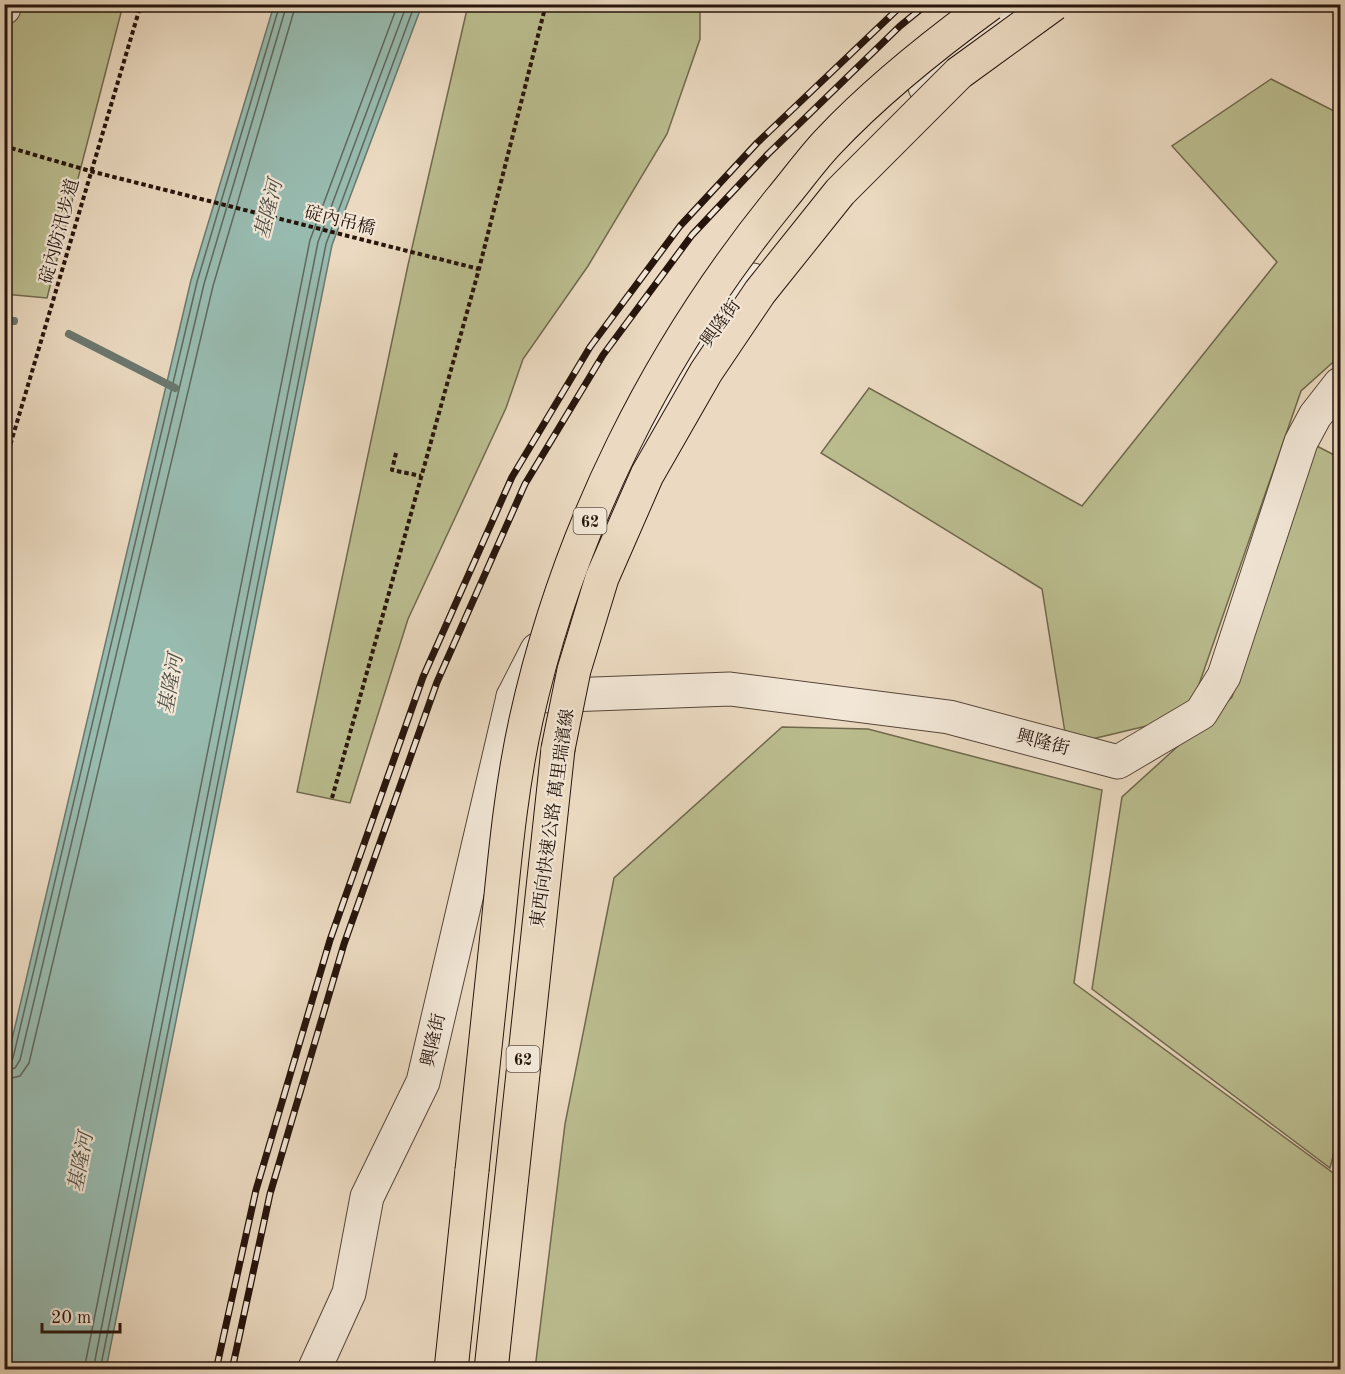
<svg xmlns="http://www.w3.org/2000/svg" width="1345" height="1374" font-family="'Old Standard TT','Noto Serif TC',serif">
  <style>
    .green { fill: #bbbe90; stroke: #70694e; stroke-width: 1.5 }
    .water { fill: #98bbb0; stroke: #6a786e; stroke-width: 1.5 }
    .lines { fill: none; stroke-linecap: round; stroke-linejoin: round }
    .shore { stroke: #5f685e; stroke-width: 1.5 }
    .stream { stroke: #6a786e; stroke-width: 8 }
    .minor-casing { stroke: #574639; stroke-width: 35 }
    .highway-casing { stroke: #26140c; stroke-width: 35 }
    .path { stroke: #26140c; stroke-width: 4; stroke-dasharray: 4.5 3; stroke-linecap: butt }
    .minor { stroke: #f2e7d7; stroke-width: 33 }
    .highway { stroke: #ebdac1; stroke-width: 33 }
    .rail-casing { stroke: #26140c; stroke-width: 7 }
    .rail { stroke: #f2e7d7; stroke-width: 4.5; stroke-dasharray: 14; stroke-linecap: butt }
    .highway-bridge-casing { stroke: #26140c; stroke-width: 35; stroke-linecap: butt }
    .highway-bridge { stroke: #ebdac1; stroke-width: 33 }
    .labels { text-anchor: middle; stroke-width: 4.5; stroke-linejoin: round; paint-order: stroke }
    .shield { fill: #f2e7d7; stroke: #635349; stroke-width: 1.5 }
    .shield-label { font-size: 16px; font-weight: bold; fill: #26140c }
    .street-label { font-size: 18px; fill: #26140c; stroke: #f2e7d7 }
    .water-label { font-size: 20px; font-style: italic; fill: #4e4e45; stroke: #f2e7d7 }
  </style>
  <rect width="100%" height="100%" fill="#ebdac1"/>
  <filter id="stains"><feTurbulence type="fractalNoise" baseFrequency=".00333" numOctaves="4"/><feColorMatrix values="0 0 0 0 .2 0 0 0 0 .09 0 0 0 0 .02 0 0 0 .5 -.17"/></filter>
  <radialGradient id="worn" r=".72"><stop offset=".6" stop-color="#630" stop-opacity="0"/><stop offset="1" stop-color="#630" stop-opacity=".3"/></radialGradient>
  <!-- green -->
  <g class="green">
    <polygon points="13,5 123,5 47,298 4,294 4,40"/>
    <polygon points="468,5 700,5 700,39 667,134 588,266 523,359 506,408 408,619 350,803 297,792 408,265"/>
    <polygon points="1271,79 1340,114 1340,356 1301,391 1188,716 1067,745 1042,589 821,453 869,388 1082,506 1277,262 1172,146"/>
    <polygon points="1311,443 1340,458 1340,1129 1330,1168 1092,989 1122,797 1232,697"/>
    <polygon points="782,727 868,729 1102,790 1074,983 1340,1178 1340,1369 535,1369 565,1124 614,878"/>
  </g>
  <!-- water -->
  <polygon class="water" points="274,5 422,5 332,245 106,1369 5,1369 5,1069 191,280"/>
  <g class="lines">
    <!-- shore -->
    <g class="shore">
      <polyline points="4,1063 10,1062 13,1058 197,282 280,4"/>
      <polyline points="4,1071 15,1068 20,1060 204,284 287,4"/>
      <polyline points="4,1080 20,1076 29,1063 213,286 296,4"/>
      <polyline points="84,1370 310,240 398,4"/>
      <polyline points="93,1370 318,242 407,4"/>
      <polyline points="100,1370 326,244 415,4"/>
    </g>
    <!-- stream -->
    <g class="stream">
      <polyline points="4,320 14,321"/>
      <polyline points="69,334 175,388"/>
    </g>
    <!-- minor casing -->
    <g class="minor-casing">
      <g id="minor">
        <polyline points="4,8 5,4"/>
        <polyline points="925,87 1005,4"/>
        <polyline points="606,516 654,423 715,326 753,280"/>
        <polyline points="513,697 730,689 949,717 1118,762 1201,713 1224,676 1301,442 1315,416 1340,384"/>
        <polyline points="314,1370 349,1293 367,1197 423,1082 513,697 537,650"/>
      </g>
    </g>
    <!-- highway casing -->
    <g class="highway-casing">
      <g id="highway">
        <polyline points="451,1370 472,1170"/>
        <polyline points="491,1370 558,749"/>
      </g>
    </g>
    <!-- path -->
    <g class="path">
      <polyline points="4,146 90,171 479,269"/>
      <polyline points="396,453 392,470 421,476"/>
      <polyline points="4,466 141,4"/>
      <polyline points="332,798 479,269 546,4"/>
    </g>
    <!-- minor -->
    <use href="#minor" class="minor"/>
    <!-- highway -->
    <use href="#highway" class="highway"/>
    <!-- rail casing -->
    <g class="rail-casing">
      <g id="rail">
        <polyline points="216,1370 256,1190 330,940 423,677 512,477 590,347 680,226 757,143 903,4"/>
        <polyline points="232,1370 270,1194 344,944 437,682 525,484 603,355 692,235 768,154 900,26 927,4"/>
      </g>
    </g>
    <!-- rail -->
    <use href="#rail" class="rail"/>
    <!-- highway-bridge casing -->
    <g class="highway-bridge-casing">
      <g id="highway-bridge">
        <polyline points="558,749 574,670 602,578 647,475 706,372 760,292 840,192 959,73 1054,4"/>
        <path d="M472 1170C481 1088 489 1007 498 925 505 856 511 788 526 720 568 530 658 350 781 199 797 180 811 160 828 142 874 93 935 44 990 4"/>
      </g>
    </g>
    <!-- highway-bridge -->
    <use href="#highway-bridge" class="highway-bridge"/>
  </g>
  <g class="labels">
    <!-- shield labels -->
    <g class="shield">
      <rect x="573.5" y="508" width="33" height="26" rx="4.5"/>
      <rect x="506.5" y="1046" width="33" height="26" rx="4.5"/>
    </g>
    <g class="shield-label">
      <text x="590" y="527">62</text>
      <text x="523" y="1065">62</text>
    </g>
    <!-- street labels -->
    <g class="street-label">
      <text transform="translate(340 220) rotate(14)" y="6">碇內吊橋</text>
      <text transform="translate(59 231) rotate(-75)" y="6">碇內防汛步道</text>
      <text transform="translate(720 323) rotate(-54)" y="6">興隆街</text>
      <text transform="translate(1043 742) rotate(15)" y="6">興隆街</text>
      <text transform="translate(552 818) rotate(-82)" y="6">東西向快速公路 萬里瑞濱線</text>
      <text transform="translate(433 1040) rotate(-77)" y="6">興隆街</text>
    </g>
    <!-- water labels -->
    <g class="water-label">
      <text transform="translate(268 209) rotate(-76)" y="7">基隆河</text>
      <text transform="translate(170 684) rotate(-80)" y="7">基隆河</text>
      <text transform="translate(80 1162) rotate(-79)" y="7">基隆河</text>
    </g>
  </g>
  <!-- margin -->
  <rect width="1345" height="1374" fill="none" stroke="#ebdac1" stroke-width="24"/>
  <rect x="6" y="6" width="1333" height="1362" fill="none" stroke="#26140c" stroke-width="3"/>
  <rect x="12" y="12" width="1321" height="1350" fill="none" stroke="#26140c" stroke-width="1.5"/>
  <!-- scale -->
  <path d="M42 1323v9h78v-9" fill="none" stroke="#26140c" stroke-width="3"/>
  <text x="51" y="1323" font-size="18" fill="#26140c" stroke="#f2e7d7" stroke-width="4.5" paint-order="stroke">20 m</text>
  <rect width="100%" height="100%" filter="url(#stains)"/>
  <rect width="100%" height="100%" fill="url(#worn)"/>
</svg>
